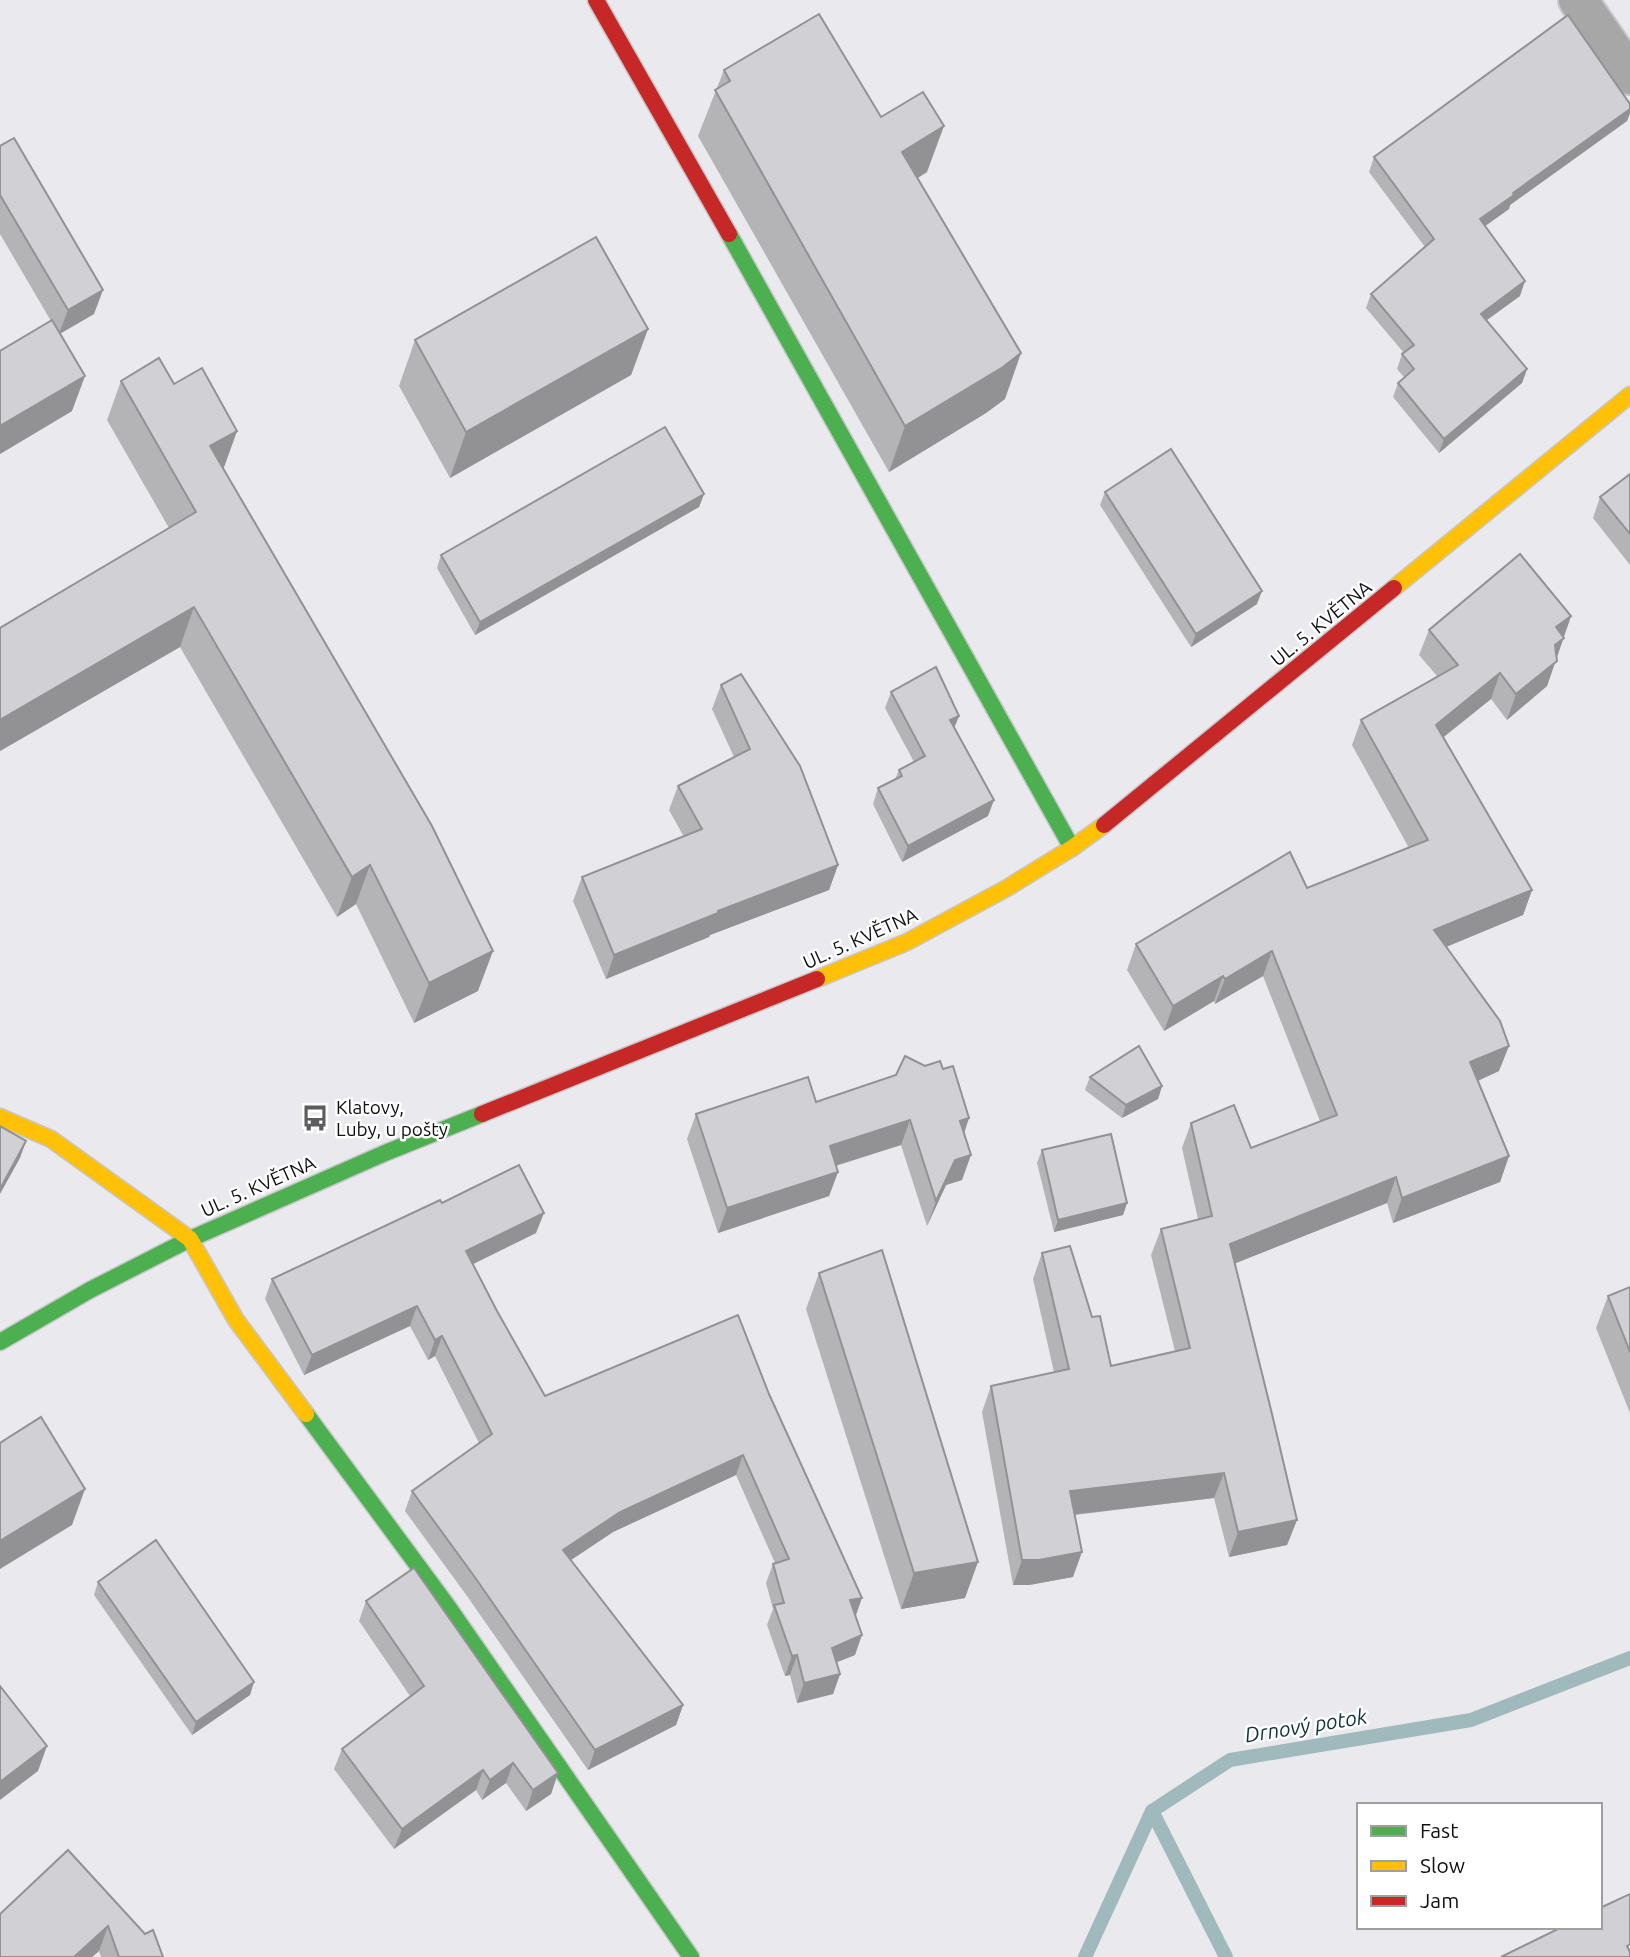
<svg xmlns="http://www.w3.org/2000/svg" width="1630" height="1957" font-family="Ubuntu,sans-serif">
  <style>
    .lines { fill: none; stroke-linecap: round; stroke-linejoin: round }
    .stream { stroke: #a0b9bd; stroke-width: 14 }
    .street-casing { stroke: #c7c7ca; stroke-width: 42 }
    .fast-casing { stroke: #c7c7ca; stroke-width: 19 }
    .slow-casing { stroke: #c7c7ca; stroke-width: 19 }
    .jam-casing { stroke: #c7c7ca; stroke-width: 19 }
    .street { stroke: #a8a7a7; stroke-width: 38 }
    .fast { stroke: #4caf50; stroke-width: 16 }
    .slow { stroke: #ffc107; stroke-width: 16 }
    .jam { stroke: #c62828; stroke-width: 16 }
    .wall { fill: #b4b3b6 }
    .shaded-wall { fill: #929294 }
    .building { fill: #d1d0d4; stroke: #929294; stroke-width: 2 }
    .labels { text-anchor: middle; stroke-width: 5; stroke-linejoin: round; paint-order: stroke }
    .street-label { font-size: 19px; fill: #101012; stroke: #fff }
    .poi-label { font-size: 19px; fill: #101012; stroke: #fff; text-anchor: start }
    .water-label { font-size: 21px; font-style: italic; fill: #0e3538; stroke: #fff }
  </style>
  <rect width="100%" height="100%" fill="#e9e9ee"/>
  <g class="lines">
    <!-- stream -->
    <g class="stream">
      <polyline points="1152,1811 1226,1957"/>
      <polyline points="1085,1957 1152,1811 1230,1760 1471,1720 1630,1658"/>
    </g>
    <!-- street casing -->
    <g class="street-casing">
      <polyline id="street" points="1578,0 1630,75"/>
    </g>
    <!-- fast casing -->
    <g class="fast-casing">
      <g id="fast">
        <polyline points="729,234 1072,848"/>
        <polyline points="0,1342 90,1290 190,1239 385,1153 482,1114"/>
        <polyline points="306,1414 449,1608 691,1957"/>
      </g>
    </g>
    <!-- slow casing -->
    <g class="slow-casing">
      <g id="slow">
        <polyline points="1394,588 1630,395"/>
        <polyline points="817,979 907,942 1007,888 1072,848 1104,825"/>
        <polyline points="0,1117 51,1139 190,1239 236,1320 306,1414"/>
      </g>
    </g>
    <!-- jam casing -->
    <g class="jam-casing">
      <g id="jam">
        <polyline points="596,0 729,234"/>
        <polyline points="1104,825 1394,588"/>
        <polyline points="482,1114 817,979"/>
      </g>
    </g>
    <!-- street -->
    <use href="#street" class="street"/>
    <!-- fast -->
    <use href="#fast" class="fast"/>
    <!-- slow -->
    <use href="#slow" class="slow"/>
    <!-- jam -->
    <use href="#jam" class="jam"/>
  </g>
  <!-- wall -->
  <g class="wall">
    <polygon points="724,70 881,117 927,172 918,178 1005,399 986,413 889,472 698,136"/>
    <polygon points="1630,104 1630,113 1627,121 1510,205 1509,209 1485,226 1520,296 1486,320 1527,369 1522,383 1439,453 1393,397 1398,383 1404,377 1397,369 1402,354 1404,353 1366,308 1371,294 1425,247 1369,172 1374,157"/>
    <polygon points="0,146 94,314 60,334 72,411 0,454 0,351 51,321 0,234"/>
    <polygon points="648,329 631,375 450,478 399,386 415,340"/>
    <polygon points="121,381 174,384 237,431 223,469 478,991 414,1023 356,904 337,917 180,647 0,751 0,628 169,528 107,420"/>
    <polygon points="1630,474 1630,565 1593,518 1600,497"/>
    <polygon points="1105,492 1257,604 1191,647 1100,505"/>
    <polygon points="704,494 699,507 475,635 437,568 441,555"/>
    <polygon points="1571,616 1547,686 1507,720 1491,699 1444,737 1532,890 1523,915 1446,947 1499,1071 1478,1081 1509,1156 1500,1182 1393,1223 1387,1203 1235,1263 1297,1520 1287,1545 1229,1557 1214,1498 1075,1515 1073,1577 1029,1585 1013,1585 982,1412 991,1386 1054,1372 1033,1279 1042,1253 1092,1317 1111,1366 1175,1351 1151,1255 1161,1229 1198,1219 1182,1148 1191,1123 1251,1148 1320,1121 1263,976 1215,1004 1214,1001 1164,1031 1127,970 1136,944 1307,888 1409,848 1352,745 1361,720 1437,676 1419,655 1429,630"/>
    <polygon points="721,685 838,865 829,890 710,935 709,937 606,979 573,901 582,877 684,837 669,810 678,786 734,757 712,709"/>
    <polygon points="891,692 959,716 954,727 988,816 902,862 873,804 878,788 895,779 899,770 914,762 885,708"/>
    <polygon points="925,1066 943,1069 964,1134 962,1180 946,1185 927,1226 901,1145 836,1166 838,1172 829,1196 718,1233 687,1139 696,1114 816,1102"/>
    <polygon points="1090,1077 1162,1086 1158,1099 1122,1118 1085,1090"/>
    <polygon points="1042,1150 1127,1203 1123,1215 1054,1232 1037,1163"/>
    <polygon points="442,1203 536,1233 473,1264 497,1311 545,1396 738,1315 855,1617 855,1655 837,1662 840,1674 833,1694 797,1703 790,1675 785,1676 767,1625 773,1609 766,1583 773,1564 775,1563 736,1475 613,1532 571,1560 683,1705 676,1725 588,1770 467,1596 405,1511 412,1491 479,1443 435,1356 428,1360 410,1326 304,1375 265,1299 272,1279"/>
    <polygon points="819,1273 965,1598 901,1609 806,1309"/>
    <polygon points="1630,1287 1630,1413 1596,1328 1608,1296"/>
    <polygon points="98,1582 250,1695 192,1735 94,1595"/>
    <polygon points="366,1601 558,1773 551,1794 526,1811 506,1783 482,1800 476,1790 394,1849 334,1769 342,1749 410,1696 359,1621"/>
    <polygon points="68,1850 163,1957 101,1957 99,1951 92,1957 0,1957"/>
  </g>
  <!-- shaded-wall -->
  <g class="shaded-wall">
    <polygon points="1630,109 1630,113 1627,121 1510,205 1509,209 1474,234 1480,219 1513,193"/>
    <polygon points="944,126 927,172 885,197 902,152"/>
    <polygon points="1525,281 1520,296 1476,328 1481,314"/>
    <polygon points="103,290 94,314 59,334 68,310"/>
    <polygon points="648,329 631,375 450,478 466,432"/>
    <polygon points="1021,353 1005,399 986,413 889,472 905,426"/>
    <polygon points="1527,369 1522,383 1439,453 1444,439"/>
    <polygon points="85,376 72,411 0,454 0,426"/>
    <polygon points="237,431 223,470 210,446"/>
    <polygon points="704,494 699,507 475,635 480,622"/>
    <polygon points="1262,591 1257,604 1191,647 1196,634"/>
    <polygon points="194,607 180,647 0,751 0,720"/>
    <polygon points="1571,616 1547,686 1507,720 1516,694 1556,627"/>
    <polygon points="1500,673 1491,699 1427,750 1436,725"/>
    <polygon points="959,716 953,731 950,720"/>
    <polygon points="994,800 988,816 902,862 908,846"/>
    <polygon points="370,865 356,904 337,917 352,877"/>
    <polygon points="838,865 829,890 710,935 709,937 606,979 614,955 718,911"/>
    <polygon points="1532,890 1523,915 1424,956 1434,930"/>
    <polygon points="493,951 478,991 414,1023 429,983"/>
    <polygon points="1272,951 1263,976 1215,1004 1225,979"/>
    <polygon points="1223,976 1214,1001 1164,1031 1173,1006"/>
    <polygon points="1509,1046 1499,1071 1461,1088 1470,1062"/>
    <polygon points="1162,1086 1158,1099 1122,1118 1126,1105"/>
    <polygon points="969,1118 961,1143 960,1121"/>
    <polygon points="910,1120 901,1145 821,1170 830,1146"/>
    <polygon points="26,1141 20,1158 0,1194 0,1189"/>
    <polygon points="971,1155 962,1180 946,1185 927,1226 936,1201 955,1160"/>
    <polygon points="1509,1156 1500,1182 1393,1223 1402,1198"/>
    <polygon points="838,1172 829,1196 718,1233 727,1208"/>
    <polygon points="1396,1177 1387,1203 1221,1269 1230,1244"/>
    <polygon points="1127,1203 1123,1215 1054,1232 1058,1220"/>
    <polygon points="544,1213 536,1233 459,1271 466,1251"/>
    <polygon points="417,1306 410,1326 304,1375 312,1355"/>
    <polygon points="442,1336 435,1356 428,1360 435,1340"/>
    <polygon points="743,1455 736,1475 613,1532 556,1570 563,1550 620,1512"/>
    <polygon points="1224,1473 1214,1498 1061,1516 1070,1491"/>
    <polygon points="85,1489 72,1525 0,1569 0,1541"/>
    <polygon points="1297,1520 1287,1545 1229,1557 1238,1532"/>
    <polygon points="1082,1552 1073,1577 1029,1585 1013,1585 1022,1560"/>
    <polygon points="978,1562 965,1598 901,1609 914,1573"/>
    <polygon points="862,1598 855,1618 850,1600"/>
    <polygon points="862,1635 855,1655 825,1667 832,1648"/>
    <polygon points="797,1655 790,1675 785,1676 792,1656"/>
    <polygon points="840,1674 833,1694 797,1703 804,1683"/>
    <polygon points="254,1682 250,1695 192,1735 196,1722"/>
    <polygon points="683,1705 676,1725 588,1770 595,1750"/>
    <polygon points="47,1746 38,1771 0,1800 0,1782"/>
    <polygon points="513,1763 506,1783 482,1800 490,1780"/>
    <polygon points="483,1770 476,1790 394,1849 402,1829"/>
    <polygon points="558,1773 551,1794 526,1811 533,1790"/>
    <polygon points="108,1926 99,1951 92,1957 74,1957"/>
  </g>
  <!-- building -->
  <g class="building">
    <polygon points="819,14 881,117 923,92 944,126 902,152 1021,353 1003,367 905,426 715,90 730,81 724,70"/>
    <polygon points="1568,15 1630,104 1630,109 1513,193 1514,195 1480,219 1525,281 1481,314 1527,369 1444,439 1398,383 1414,369 1402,354 1414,345 1371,294 1434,239 1374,157"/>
    <polygon points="14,138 103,290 68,310 0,195 0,146"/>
    <polygon points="596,237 648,329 466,432 415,340"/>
    <polygon points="52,320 85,376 0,426 0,351"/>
    <polygon points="159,358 174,384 202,368 237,431 210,446 432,826 493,951 429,983 370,865 352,877 194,607 0,720 0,628 196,512 121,381"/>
    <polygon points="665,427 704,494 480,622 441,555"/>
    <polygon points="1171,449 1262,591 1196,634 1105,492"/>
    <polygon points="1630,474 1630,534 1600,497"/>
    <polygon points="1520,554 1571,616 1556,627 1564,638 1555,645 1557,661 1516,694 1500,673 1436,725 1532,890 1434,930 1500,1021 1509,1046 1470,1062 1509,1156 1402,1198 1396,1177 1230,1244 1272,1414 1297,1520 1238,1532 1224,1473 1070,1491 1082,1552 1039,1560 1022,1560 991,1386 1069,1369 1042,1253 1070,1246 1092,1317 1100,1316 1111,1366 1190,1348 1161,1229 1212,1216 1191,1123 1234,1105 1251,1148 1337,1115 1272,951 1225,979 1223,976 1173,1006 1136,944 1290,852 1307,888 1428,840 1361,720 1458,665 1429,630"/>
    <polygon points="936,667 959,716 950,720 994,800 908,846 878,788 902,776 899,770 925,756 891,692"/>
    <polygon points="741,674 800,766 838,865 718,911 718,913 614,955 582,877 702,829 678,786 750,749 721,685"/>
    <polygon points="1139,1046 1162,1086 1126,1105 1090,1077"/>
    <polygon points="905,1056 925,1066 940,1061 943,1069 953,1066 969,1118 960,1121 971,1155 955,1160 936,1201 910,1120 830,1146 838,1172 727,1208 696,1114 808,1077 816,1102 896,1075"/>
    <polygon points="0,1126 26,1141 0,1189"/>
    <polygon points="1111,1134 1127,1203 1058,1220 1042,1150"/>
    <polygon points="519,1165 544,1213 466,1251 497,1311 545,1396 738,1315 769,1394 862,1598 850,1600 862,1635 832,1648 840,1674 804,1683 797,1655 792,1656 774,1605 784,1603 773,1564 789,1559 743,1455 620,1512 563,1550 683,1705 595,1750 474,1576 412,1491 492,1434 442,1336 435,1340 417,1306 312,1355 272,1279 440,1200 442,1203"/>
    <polygon points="882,1250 978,1562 914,1573 819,1273"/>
    <polygon points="1630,1287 1630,1352 1608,1296"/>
    <polygon points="41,1417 85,1489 0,1541 0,1443"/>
    <polygon points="156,1540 254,1682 196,1722 98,1582"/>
    <polygon points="414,1568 558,1773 533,1790 513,1763 490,1780 483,1770 402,1829 342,1749 424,1686 366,1601"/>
    <polygon points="0,1686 47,1746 0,1782"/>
    <polygon points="68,1850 145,1934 153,1930 163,1957 119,1957 108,1926 74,1957 0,1957 0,1914"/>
    <polygon points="1630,1894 1630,1944 1627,1946 1630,1952 1630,1957 1501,1957 1562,1927 1600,1927 1600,1908"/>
  </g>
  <!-- icons -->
  <defs>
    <g id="bus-bare" transform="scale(2.1)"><path d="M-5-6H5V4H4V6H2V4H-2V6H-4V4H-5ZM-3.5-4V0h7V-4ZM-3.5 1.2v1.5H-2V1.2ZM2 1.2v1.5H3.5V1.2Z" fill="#5c5c5f" stroke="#fff" stroke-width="2.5" paint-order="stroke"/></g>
  </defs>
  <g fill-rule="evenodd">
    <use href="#bus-bare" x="315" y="1118"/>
  </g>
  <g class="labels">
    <!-- street labels -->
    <g class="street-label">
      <text transform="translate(1321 623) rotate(-39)" y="7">UL. 5. KVĚTNA</text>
      <text transform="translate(860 938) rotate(-24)" y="7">UL. 5. KVĚTNA</text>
      <text transform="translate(258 1186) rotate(-24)" y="7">UL. 5. KVĚTNA</text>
    </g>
    <!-- poi labels -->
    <g class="poi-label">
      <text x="336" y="1114">Klatovy,<tspan x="336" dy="22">Luby, u pošty</tspan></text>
    </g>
    <!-- water labels -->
    <g class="water-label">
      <text transform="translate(1306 1726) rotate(-9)" y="7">Drnový potok</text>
    </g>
  </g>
  <!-- legend -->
  <rect x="1357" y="1803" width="245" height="126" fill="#ffffff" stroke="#9f9fa0" stroke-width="2"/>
  <rect x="1371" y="1826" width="35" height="10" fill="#4caf50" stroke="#9f9fa0" stroke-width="2"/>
  <text x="1420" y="1838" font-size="21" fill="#101012">Fast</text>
  <rect x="1371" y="1861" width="35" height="10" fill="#ffc107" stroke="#9f9fa0" stroke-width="2"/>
  <text x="1420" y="1873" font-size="21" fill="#101012">Slow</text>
  <rect x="1371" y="1896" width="35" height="10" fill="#c62828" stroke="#9f9fa0" stroke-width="2"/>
  <text x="1420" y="1908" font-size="21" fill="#101012">Jam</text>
</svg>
